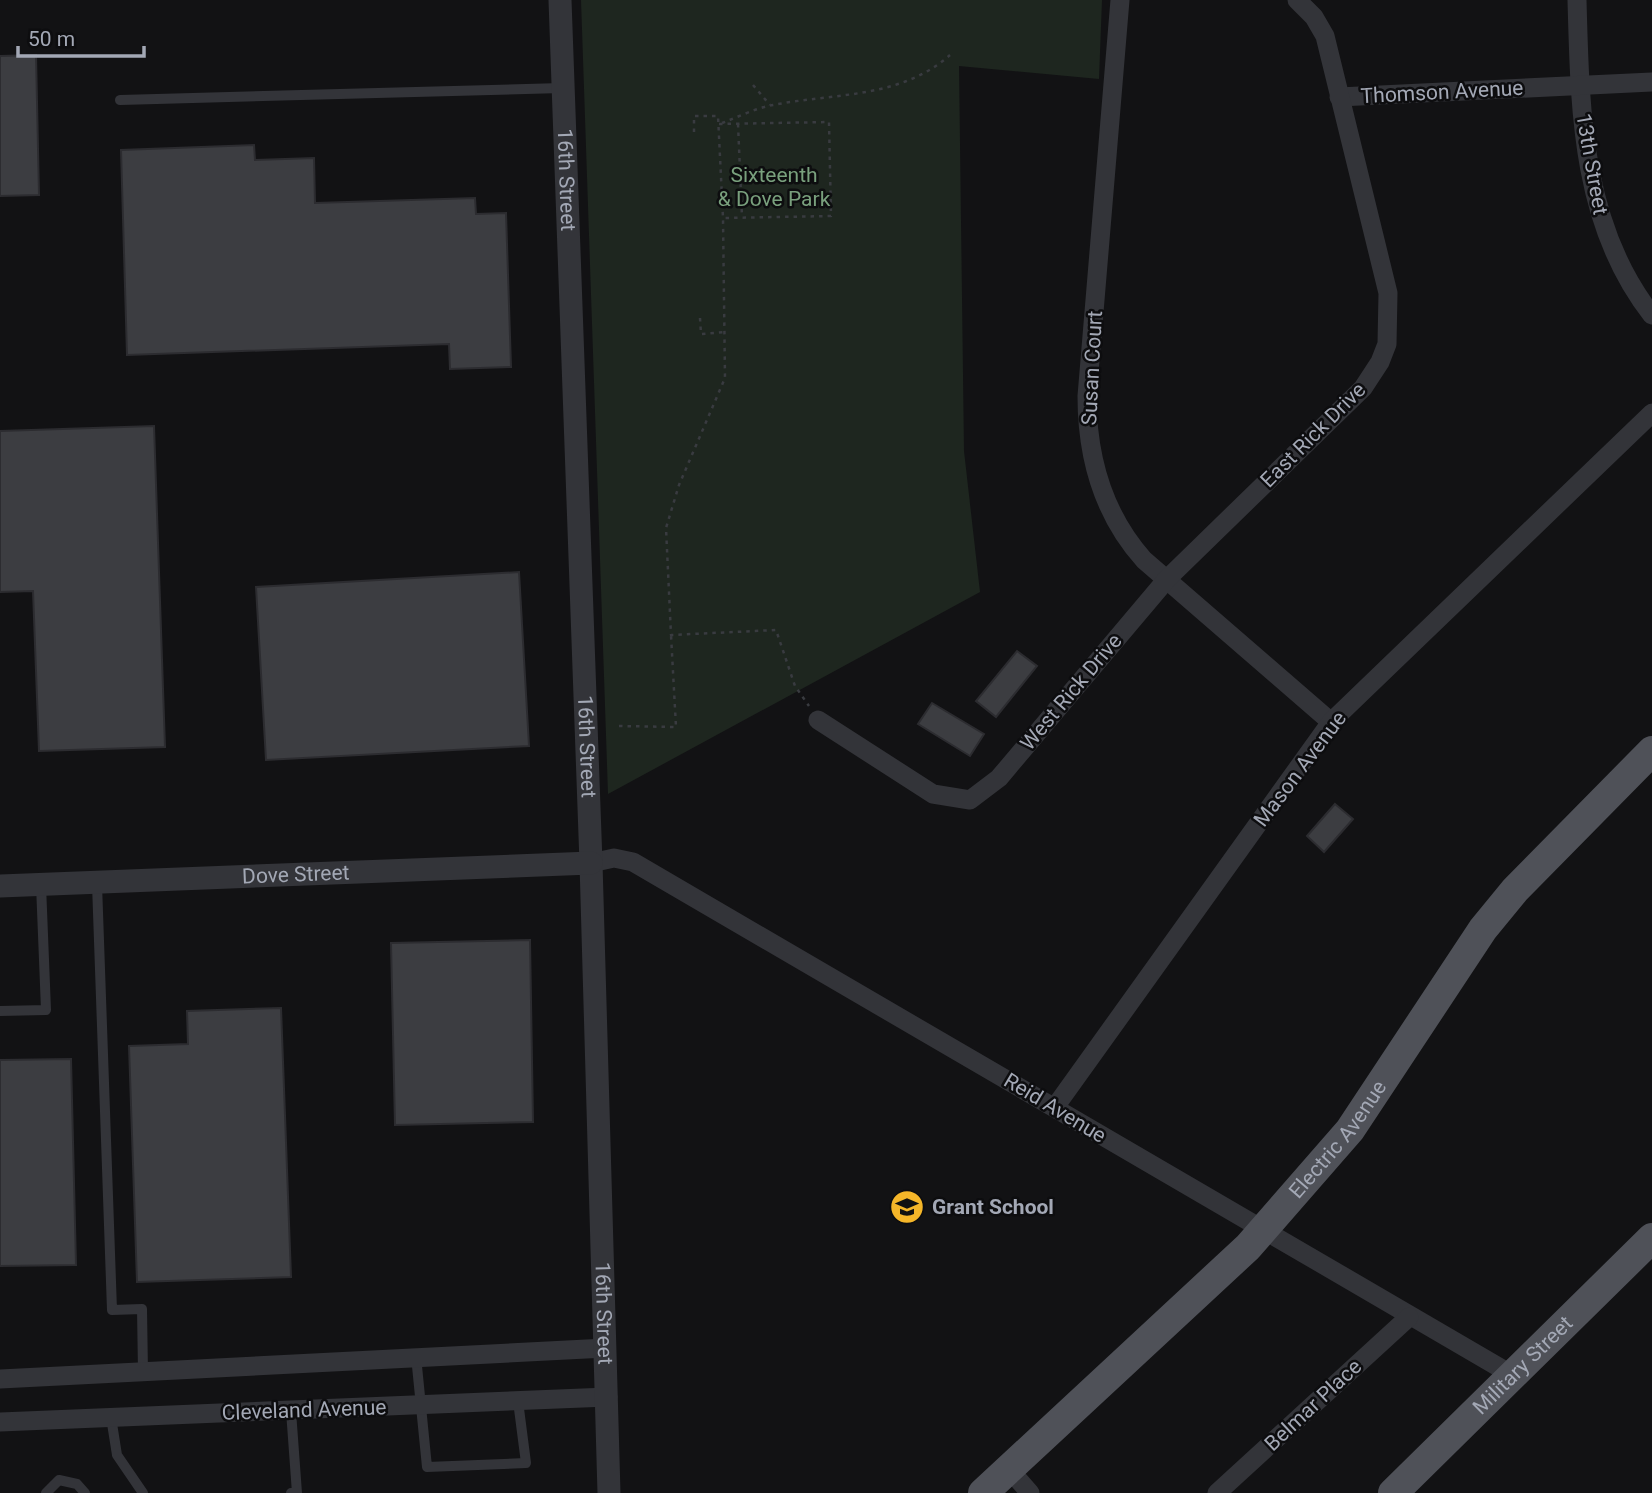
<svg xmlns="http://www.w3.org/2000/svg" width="1652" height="1493" font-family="Roboto,sans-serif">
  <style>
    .green { fill: #1e261f }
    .building { fill: #3c3d41; stroke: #2c2c30; stroke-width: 2 }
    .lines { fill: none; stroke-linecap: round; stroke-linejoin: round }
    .path { stroke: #393b40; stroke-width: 2.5; stroke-dasharray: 3.5 5; stroke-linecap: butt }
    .service { stroke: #333439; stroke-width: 10 }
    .minor { stroke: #333439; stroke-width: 19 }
    .tertiary { stroke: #333439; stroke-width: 23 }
    .primary { stroke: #4f5158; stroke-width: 30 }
    .labels { text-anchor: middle; stroke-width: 5; stroke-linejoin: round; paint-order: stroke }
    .street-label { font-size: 21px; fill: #a3a8b5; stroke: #0d0d0f }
    .park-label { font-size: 21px; fill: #79a07d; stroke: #0d0d0f }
    .poi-label { font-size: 21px; font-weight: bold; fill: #a3a8b5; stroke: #0d0d0f; text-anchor: start }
  </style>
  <rect width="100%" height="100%" fill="#121214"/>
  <!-- green -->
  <polygon class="green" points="581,0 1102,0 1099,79 959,66 964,451 980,592 608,794"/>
  <!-- building -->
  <g class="building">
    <polygon points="36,55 39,195 0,196 0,56"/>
    <polygon points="254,145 255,160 314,158 315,203 475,198 476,214 506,213 511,367 450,369 449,344 127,355 121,150"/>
    <polygon points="154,426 165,747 39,751 33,591 0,592 0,431"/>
    <polygon points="519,572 529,746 266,760 256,587"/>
    <polygon points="1017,651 1037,666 996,717 976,701"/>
    <polygon points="932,703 984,734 970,756 918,724"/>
    <polygon points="1335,804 1353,819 1324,852 1307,836"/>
    <polygon points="530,940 533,1122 395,1125 391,943"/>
    <polygon points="281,1008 291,1277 137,1282 129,1046 188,1044 187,1011"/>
    <polygon points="71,1059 76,1265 0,1266 0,1060"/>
  </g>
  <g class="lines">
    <!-- path -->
    <g class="path">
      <polyline points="753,85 770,105"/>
      <path d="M722 123C738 117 756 108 773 105 834 93 900 99 950 55"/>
      <polyline points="719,124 829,122 831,216 723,218"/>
      <polyline points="738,124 742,217"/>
      <polyline points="694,132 694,116 718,116 723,218 725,378 679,485 666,528 671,635 776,630 795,686 809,706"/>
      <polyline points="700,318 701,334 726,332"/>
      <polyline points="619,726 676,727 671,635"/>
    </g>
    <!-- service -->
    <g class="service">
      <polyline points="120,100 562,88"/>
      <polyline points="97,884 112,1310 142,1309 143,1372"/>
      <polyline points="0,1011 46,1010 41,885"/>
      <polyline points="416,1356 427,1467 526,1463 518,1401"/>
      <polyline points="291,1411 297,1493 291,1493"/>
      <polyline points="111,1417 117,1455 143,1493"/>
      <polyline points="46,1493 59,1480 77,1484 85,1493"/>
    </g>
    <!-- minor -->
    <g class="minor">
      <path d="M1120 0 1087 396C1087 457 1102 513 1144 560L1331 722"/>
      <path d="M1577 0C1580 109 1581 225 1652 315"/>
      <polyline points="1339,97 1652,82"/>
      <polyline points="818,720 933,794 970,800 999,778 1167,579 1363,388 1380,362 1387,344 1388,293 1325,36 1314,17 1297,0"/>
      <polyline points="591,863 614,858 633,862 1514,1376"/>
      <polyline points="1055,1107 1331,722 1652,413"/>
      <polyline points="0,1379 606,1348"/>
      <polyline points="0,1422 608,1397"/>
      <polyline points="1009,1469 1030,1493"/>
      <polyline points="1217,1493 1409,1317"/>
    </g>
    <!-- tertiary -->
    <g class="tertiary">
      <path id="s1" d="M560 0 591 863 609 1493"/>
      <path id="s2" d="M0 886 591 863"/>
    </g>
    <!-- primary -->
    <g class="primary">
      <path id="s3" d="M983 1493 1248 1247 1350 1130 1483 929 1515 890 1652 751"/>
      <path id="s4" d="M1393 1493 1652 1238"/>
    </g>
  </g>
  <!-- icons -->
  <defs>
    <g id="school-disc" transform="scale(1.75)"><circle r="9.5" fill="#f5b629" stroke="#0d0d0f"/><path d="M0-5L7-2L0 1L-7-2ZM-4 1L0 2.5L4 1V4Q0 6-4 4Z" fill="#111"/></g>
  </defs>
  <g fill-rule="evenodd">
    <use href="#school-disc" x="907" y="1207"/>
  </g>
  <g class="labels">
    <!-- street labels -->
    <g class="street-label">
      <text transform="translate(1442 92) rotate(-3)" y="7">Thomson Avenue</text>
      <text transform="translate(1592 164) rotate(80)" y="7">13th Street</text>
      <text dy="7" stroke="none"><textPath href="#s1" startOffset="180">16th Street</textPath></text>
      <text transform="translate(1092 368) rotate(-87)" y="7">Susan Court</text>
      <text transform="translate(1313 435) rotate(-45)" y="7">East Rick Drive</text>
      <text transform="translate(1071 692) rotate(-50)" y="7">West Rick Drive</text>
      <text dy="7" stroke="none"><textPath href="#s1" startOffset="747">16th Street</textPath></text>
      <text transform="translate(1300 769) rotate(-53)" y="7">Mason Avenue</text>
      <text dy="7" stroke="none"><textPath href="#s2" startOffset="296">Dove Street</textPath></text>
      <text transform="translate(1055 1108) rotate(31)" y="7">Reid Avenue</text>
      <text dy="7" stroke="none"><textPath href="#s3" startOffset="502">Electric Avenue</textPath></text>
      <text dy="7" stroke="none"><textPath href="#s1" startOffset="1314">16th Street</textPath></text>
      <text dy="7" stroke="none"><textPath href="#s4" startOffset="182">Military Street</textPath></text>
      <text transform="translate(1313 1405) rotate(-43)" y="7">Belmar Place</text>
      <text transform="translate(304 1410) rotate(-2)" y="7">Cleveland Avenue</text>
    </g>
    <!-- park labels -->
    <g class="park-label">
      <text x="774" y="182">Sixteenth<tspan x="774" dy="24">&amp; Dove Park</tspan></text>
    </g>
    <!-- poi labels -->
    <g class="poi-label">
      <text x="932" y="1214">Grant School</text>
    </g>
  </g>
  <!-- scale -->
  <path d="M18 46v10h126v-10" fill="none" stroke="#a3a8b5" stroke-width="3.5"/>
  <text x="28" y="46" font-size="21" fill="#a3a8b5" stroke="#0d0d0f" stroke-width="5" paint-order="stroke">50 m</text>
</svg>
